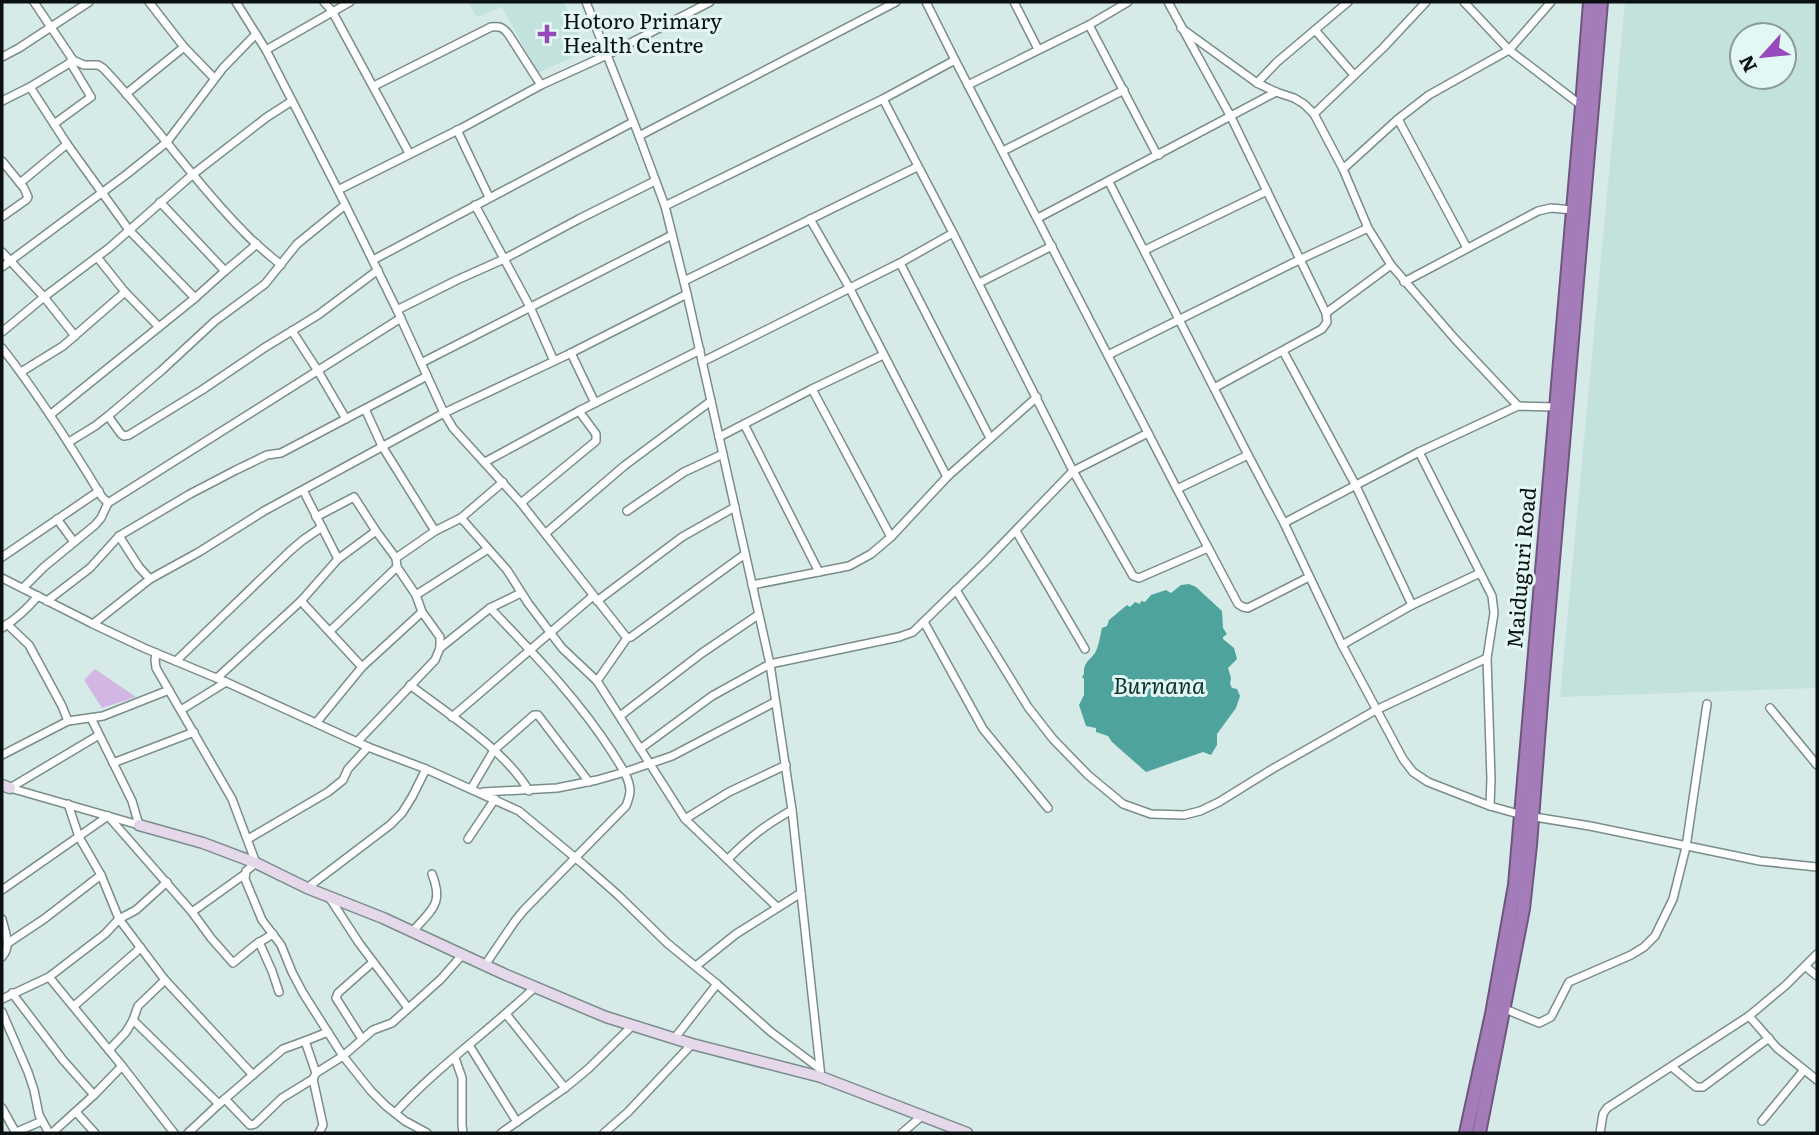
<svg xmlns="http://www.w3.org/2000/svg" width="1819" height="1135" font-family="Literata,serif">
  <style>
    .built { fill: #c3e1dd; fill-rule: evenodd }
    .green { fill: #d3b6e3 }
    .water { fill: #4ea39c }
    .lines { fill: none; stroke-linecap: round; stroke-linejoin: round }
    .street-casing { stroke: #7a8d8b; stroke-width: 10 }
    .secondary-casing { stroke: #7a8d8b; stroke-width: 13 }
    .highway-casing { stroke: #6e577e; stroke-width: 16 }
    .street { stroke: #fff; stroke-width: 7 }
    .secondary { stroke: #e4d8ea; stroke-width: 10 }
    .highway { stroke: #a47cba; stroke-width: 12 }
    .poi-dot { fill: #974abc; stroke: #e3f8f5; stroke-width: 2.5 }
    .labels { text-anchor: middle; stroke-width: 6; stroke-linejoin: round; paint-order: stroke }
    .poi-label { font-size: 21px; fill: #0a1110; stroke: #e3f8f5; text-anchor: start }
    .street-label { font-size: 21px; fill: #0a1110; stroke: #e3f8f5 }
    .water-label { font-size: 23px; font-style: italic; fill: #093430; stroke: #e3f8f5 }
  </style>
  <rect width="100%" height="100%" fill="#d6eae8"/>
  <!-- built -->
  <g class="built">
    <polygon points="468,2 564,2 585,51 538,73 502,7 477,17"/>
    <path d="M1625 2H1817V688L1560 697ZM1742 35H1784V77H1742Z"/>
  </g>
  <!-- green -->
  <polygon class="green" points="95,669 136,697 102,708 84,680"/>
  <!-- water -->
  <path class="water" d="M1189 584 1196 587 1222 611 1223 628 1227 634 1223 637V639L1234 648 1237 659 1228 668 1231 678 1230 684 1232 688 1237 689 1240 696 1236 708 1217 734V745L1211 755 1203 752 1146 772 1112 742 1108 736 1096 732V728L1086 726 1079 705 1084 695V679L1082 677 1084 674C1083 663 1089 661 1095 653 1099 646 1100 636 1102 628L1107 626 1109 620 1127 605 1130 607 1135 602 1140 604 1141 601 1145 602 1151 595 1166 590 1171 593 1181 585Z"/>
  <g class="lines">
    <!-- street casing -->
    <g class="street-casing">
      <g id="street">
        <path d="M34 2 73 60 84 65H98L103 68C153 120 193 181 244 232 255 244 268 254 281 265"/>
        <polyline points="149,2 184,47 214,78"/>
        <polyline points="236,2 266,50 338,190 397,310 444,413 453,428 462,438 521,503 627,638"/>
        <polyline points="324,2 332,11 409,153"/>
        <polyline points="586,2 639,136 665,206 687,294 770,664 792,810 821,1077"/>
        <polyline points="926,2 955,60 1177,489 1238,604 1243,607 1248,608 1309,577"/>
        <polyline points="1014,2 1038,49"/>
        <polyline points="1168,2 1231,117 1326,313 1327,322 1322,329 1214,388"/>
        <polyline points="1464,2 1509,50 1582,106"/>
        <polyline points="1089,25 1155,151 1159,155"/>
        <polyline points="1181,28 1257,83 1276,92 1294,98 1304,104 1314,114 1343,169 1368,228 1391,265 1455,339 1518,406"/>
        <polyline points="1315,30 1354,75"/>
        <polyline points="266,50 350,2"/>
        <polyline points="2,57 19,48 89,2"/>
        <polyline points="1257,83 1277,62 1348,2"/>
        <polyline points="968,85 1089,25 1128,2"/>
        <path d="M374 86 491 27C500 26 503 27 509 35L541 85"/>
        <polyline points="30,87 67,144 129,230 195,298"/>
        <polyline points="126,94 184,47"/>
        <polyline points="883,99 953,233 1073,471 1133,576 1139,578 1208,548"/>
        <polyline points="2,101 30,87 73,61"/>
        <polyline points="1314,114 1383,48 1426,2"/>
        <polyline points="1398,119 1467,248"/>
        <polyline points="54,124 91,97 70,62"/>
        <polyline points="457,130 489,197"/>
        <polyline points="639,136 896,2"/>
        <polyline points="1003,151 1124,90"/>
        <polyline points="2,161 24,188 28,197 26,200 2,217"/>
        <polyline points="1343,169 1398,119 1429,95 1509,50 1551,2"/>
        <polyline points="1109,182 1248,455 1284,523 1342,645 1403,759 1413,772 1428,782 1490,806 1522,815 1590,826 1760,861 1817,867"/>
        <polyline points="20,183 67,144"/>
        <polyline points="338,190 462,128 541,85 607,55 710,2"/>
        <polyline points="160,202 225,271"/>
        <polyline points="475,205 530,307 554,361"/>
        <polyline points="665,206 883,99 955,60"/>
        <polyline points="1038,218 1276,92"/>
        <polyline points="810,219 849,287 947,477"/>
        <polyline points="1145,250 1267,191"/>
        <polyline points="2,252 44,297 75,336"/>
        <polyline points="97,257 125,292 159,327"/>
        <polyline points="373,260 633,122"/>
        <polyline points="900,263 990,438"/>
        <polyline points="2,267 127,174 167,142 223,68 256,34"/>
        <polyline points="684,281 917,167"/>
        <polyline points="1404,282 1538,211 1551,208 1573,210"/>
        <polyline points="979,283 1052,246"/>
        <polyline points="397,310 457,280 504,259 579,219 655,181"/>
        <polyline points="1326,313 1391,265"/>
        <polyline points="292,331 318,371 346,419"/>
        <polyline points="2,332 44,297 109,248 192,175 267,117 292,101"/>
        <path d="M2 348C39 395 71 446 102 497L108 503"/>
        <polyline points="1283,351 1355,484 1412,605"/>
        <polyline points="571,353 595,403"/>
        <polyline points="1108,355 1301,259 1368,228"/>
        <polyline points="702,362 900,263 953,233"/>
        <polyline points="421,363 672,235"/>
        <polyline points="21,372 63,346 125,292"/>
        <polyline points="812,389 891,537"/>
        <polyline points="365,409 382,446 435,531"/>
        <polyline points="50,415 195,298 225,271 257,244"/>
        <polyline points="108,416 121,434 124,436 129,435 202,390 264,348 318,315 378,270"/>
        <polyline points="744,424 819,572"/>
        <polyline points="719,437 812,389 883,355"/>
        <polyline points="69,442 95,426 108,416 161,371 215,321 265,284 297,244 345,205"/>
        <polyline points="1419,452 1492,596 1494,613 1487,658 1491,779 1490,806"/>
        <polyline points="485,462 579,411 700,350"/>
        <polyline points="1177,489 1248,455"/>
        <polyline points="303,490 338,559"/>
        <polyline points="521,503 596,441 596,434 579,411"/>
        <polyline points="627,511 684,472 723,454"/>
        <polyline points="461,518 507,570 528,603 562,648 597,681 685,819 777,907"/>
        <polyline points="57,519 74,542"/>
        <polyline points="1284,523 1419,452 1518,406 1555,407"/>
        <polyline points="1016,531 1085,649"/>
        <polyline points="546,533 624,466 711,401"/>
        <polyline points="119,536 139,567 150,579"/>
        <polyline points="2,557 99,491"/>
        <polyline points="396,558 435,531 461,518 503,482"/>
        <polyline points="2,578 93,624 144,648 226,682 368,747 426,769 519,811 584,865 618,895 667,943 717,984 771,1032 819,1068"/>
        <polyline points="752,585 849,566 871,554 891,537 947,477 1037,397"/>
        <polyline points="23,588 44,567 95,525 101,518 108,503 401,318"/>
        <polyline points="956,590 1028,707 1053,739 1088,775 1123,804 1151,814 1184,815 1200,811 1219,802 1274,768 1376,710 1487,658"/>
        <polyline points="416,595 488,549"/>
        <polyline points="47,601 90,568 119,536 190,494 236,470 267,455 281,453 427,376"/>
        <polyline points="301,601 362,667"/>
        <polyline points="597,601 682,537 735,507"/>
        <polyline points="924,622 983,729 1048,808"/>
        <polyline points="7,624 29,645 62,706 68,721"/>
        <polyline points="93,624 150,579 199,552 264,511 444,413 567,355 687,294"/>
        <path d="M2 628C16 619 27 609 38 596"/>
        <polyline points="330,631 397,567"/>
        <polyline points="1342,645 1412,605 1480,573"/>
        <polyline points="440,648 490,608 521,593"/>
        <polyline points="156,653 155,660 156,668 232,799 256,863 246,871 245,879 262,920 281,945 292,972 303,993 343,1056 371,1091 386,1106 405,1121 427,1133"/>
        <polyline points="176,661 290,551 303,540 322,527"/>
        <polyline points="217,678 301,601 338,559 376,531 354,497 316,517"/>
        <polyline points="597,681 627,638 631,637 745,554"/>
        <path d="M410 685C448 714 505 750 529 791"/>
        <polyline points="1770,708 1817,765"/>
        <polyline points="181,710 226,682"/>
        <polyline points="620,716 702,653 758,615"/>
        <polyline points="452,717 593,596"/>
        <polyline points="316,723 362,667 422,612"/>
        <polyline points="357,742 435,660 440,648 440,637 422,612 416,595 397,567 396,558 376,531"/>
        <polyline points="640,749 712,696 770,664 899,637 913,632 987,560 1073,471 1148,433"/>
        <polyline points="2,755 68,721 103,716 169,690"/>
        <polyline points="113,763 194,732"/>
        <polyline points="10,788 139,825 132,801 91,718"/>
        <polyline points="10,788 99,735"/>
        <polyline points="471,789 494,750 534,715 538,715 589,782"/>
        <polyline points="483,792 557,788 597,780 625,772 672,756 775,702"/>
        <polyline points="685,819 729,792 786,765"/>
        <polyline points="248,839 328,792 343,780 348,769 368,747"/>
        <polyline points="468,839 495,799"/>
        <path d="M728 859C750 837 764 826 792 810"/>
        <polyline points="101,875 119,919 165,980 253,1075"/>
        <polyline points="307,888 390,825 402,813 412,797 426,769"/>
        <polyline points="2,890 108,816 192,912 211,938 233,963 255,945 273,934"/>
        <polyline points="329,897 359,943 408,1008"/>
        <polyline points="192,912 245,874"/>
        <path d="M2 919C5 932 12 946 2 957"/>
        <path d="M413 931C432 909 444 904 432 874"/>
        <polyline points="259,942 272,971 279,992"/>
        <polyline points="8,943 44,919 101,875 79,837 68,804"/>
        <path d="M485 965 515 921 524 910 626 806C628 801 630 796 630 790 629 776 619 764 612 752 578 699 533 653 490 608"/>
        <polyline points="696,966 736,934 801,893"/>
        <polyline points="1805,966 1817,976"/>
        <polyline points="49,977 122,1066"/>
        <polyline points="12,993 63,1060 94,1095"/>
        <polyline points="2,999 49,977 105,934 119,919 136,910 167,882"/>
        <polyline points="74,1006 136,952 140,947"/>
        <polyline points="1505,1009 1539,1023 1551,1017 1569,982 1631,955 1644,947 1655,936 1673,899 1686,847 1707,704"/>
        <polyline points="2,1012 28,1072 34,1090 39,1115 49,1133"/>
        <polyline points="506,1014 565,1088"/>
        <polyline points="1749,1016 1777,1048 1817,1080"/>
        <polyline points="133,1020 219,1104"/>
        <polyline points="362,1039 336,998 338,993 373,962"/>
        <polyline points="674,1039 717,984"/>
        <polyline points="469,1045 517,1122"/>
        <polyline points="109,1050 126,1032 133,1020 138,1006 165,980"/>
        <polyline points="455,1058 462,1078 462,1125 463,1133"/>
        <polyline points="1672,1067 1696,1087 1703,1087 1769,1038"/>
        <polyline points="316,1073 343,1056 373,1030 392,1023 441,979 463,954"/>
        <polyline points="225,1099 250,1125 255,1124 282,1098 313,1079"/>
        <polyline points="2,1108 16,1133"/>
        <polyline points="76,1112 95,1133"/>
        <path d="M395 1113C437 1067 489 1031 534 988"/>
        <polyline points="1762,1121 1804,1070"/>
        <polyline points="14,1133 42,1121"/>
        <polyline points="52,1133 94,1095 122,1066 174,1133"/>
        <polyline points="188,1133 219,1104 283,1049 305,1041"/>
        <polyline points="319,1133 323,1125 313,1079 316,1073 305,1041 328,1032"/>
        <polyline points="501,1133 565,1088 588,1069 633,1025"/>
        <polyline points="604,1133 628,1112 692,1044"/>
        <polyline points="902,1133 923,1115"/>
        <polyline points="1600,1133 1603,1114 1607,1108 1749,1016 1786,985 1817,954"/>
      </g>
    </g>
    <!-- secondary casing -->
    <g class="secondary-casing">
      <g id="secondary">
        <polyline points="2,785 10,788"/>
        <polyline points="139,825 203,843 256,863 307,888 383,918 504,974 606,1017 692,1044 821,1077 967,1133"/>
      </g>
    </g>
    <!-- highway casing -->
    <g class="highway-casing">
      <g id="highway">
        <polyline points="1466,1133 1492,1014 1515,885 1582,106 1590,2"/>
        <polyline points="1479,1133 1523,909 1530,845 1542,688 1601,2"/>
      </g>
    </g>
    <!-- street -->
    <use href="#street" class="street"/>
    <!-- secondary -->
    <use href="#secondary" class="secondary"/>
    <!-- highway -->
    <use href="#highway" class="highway"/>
  </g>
  <!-- markers -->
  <path class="poi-dot" d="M543.5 23.5h7v7h7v7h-7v7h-7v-7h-7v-7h7z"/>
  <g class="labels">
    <!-- poi labels -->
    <g class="poi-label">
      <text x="563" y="29">Hotoro Primary<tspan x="563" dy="24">Health Centre</tspan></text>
    </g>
    <!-- street labels -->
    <g class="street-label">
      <text transform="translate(1522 568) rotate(-85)" y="7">Maiduguri Road</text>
    </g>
    <!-- water labels -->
    <g class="water-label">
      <text x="1159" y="694">Burnana</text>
    </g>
  </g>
  <!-- border -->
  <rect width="1819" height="1135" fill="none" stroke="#0a1110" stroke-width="7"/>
  <!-- north arrow -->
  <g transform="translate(1763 56) rotate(243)"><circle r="33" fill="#e3f8f5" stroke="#8c9c99" stroke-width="2"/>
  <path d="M0-5L12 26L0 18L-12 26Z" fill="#974abc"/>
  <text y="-10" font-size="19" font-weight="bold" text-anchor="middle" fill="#0a1110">N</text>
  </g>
</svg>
